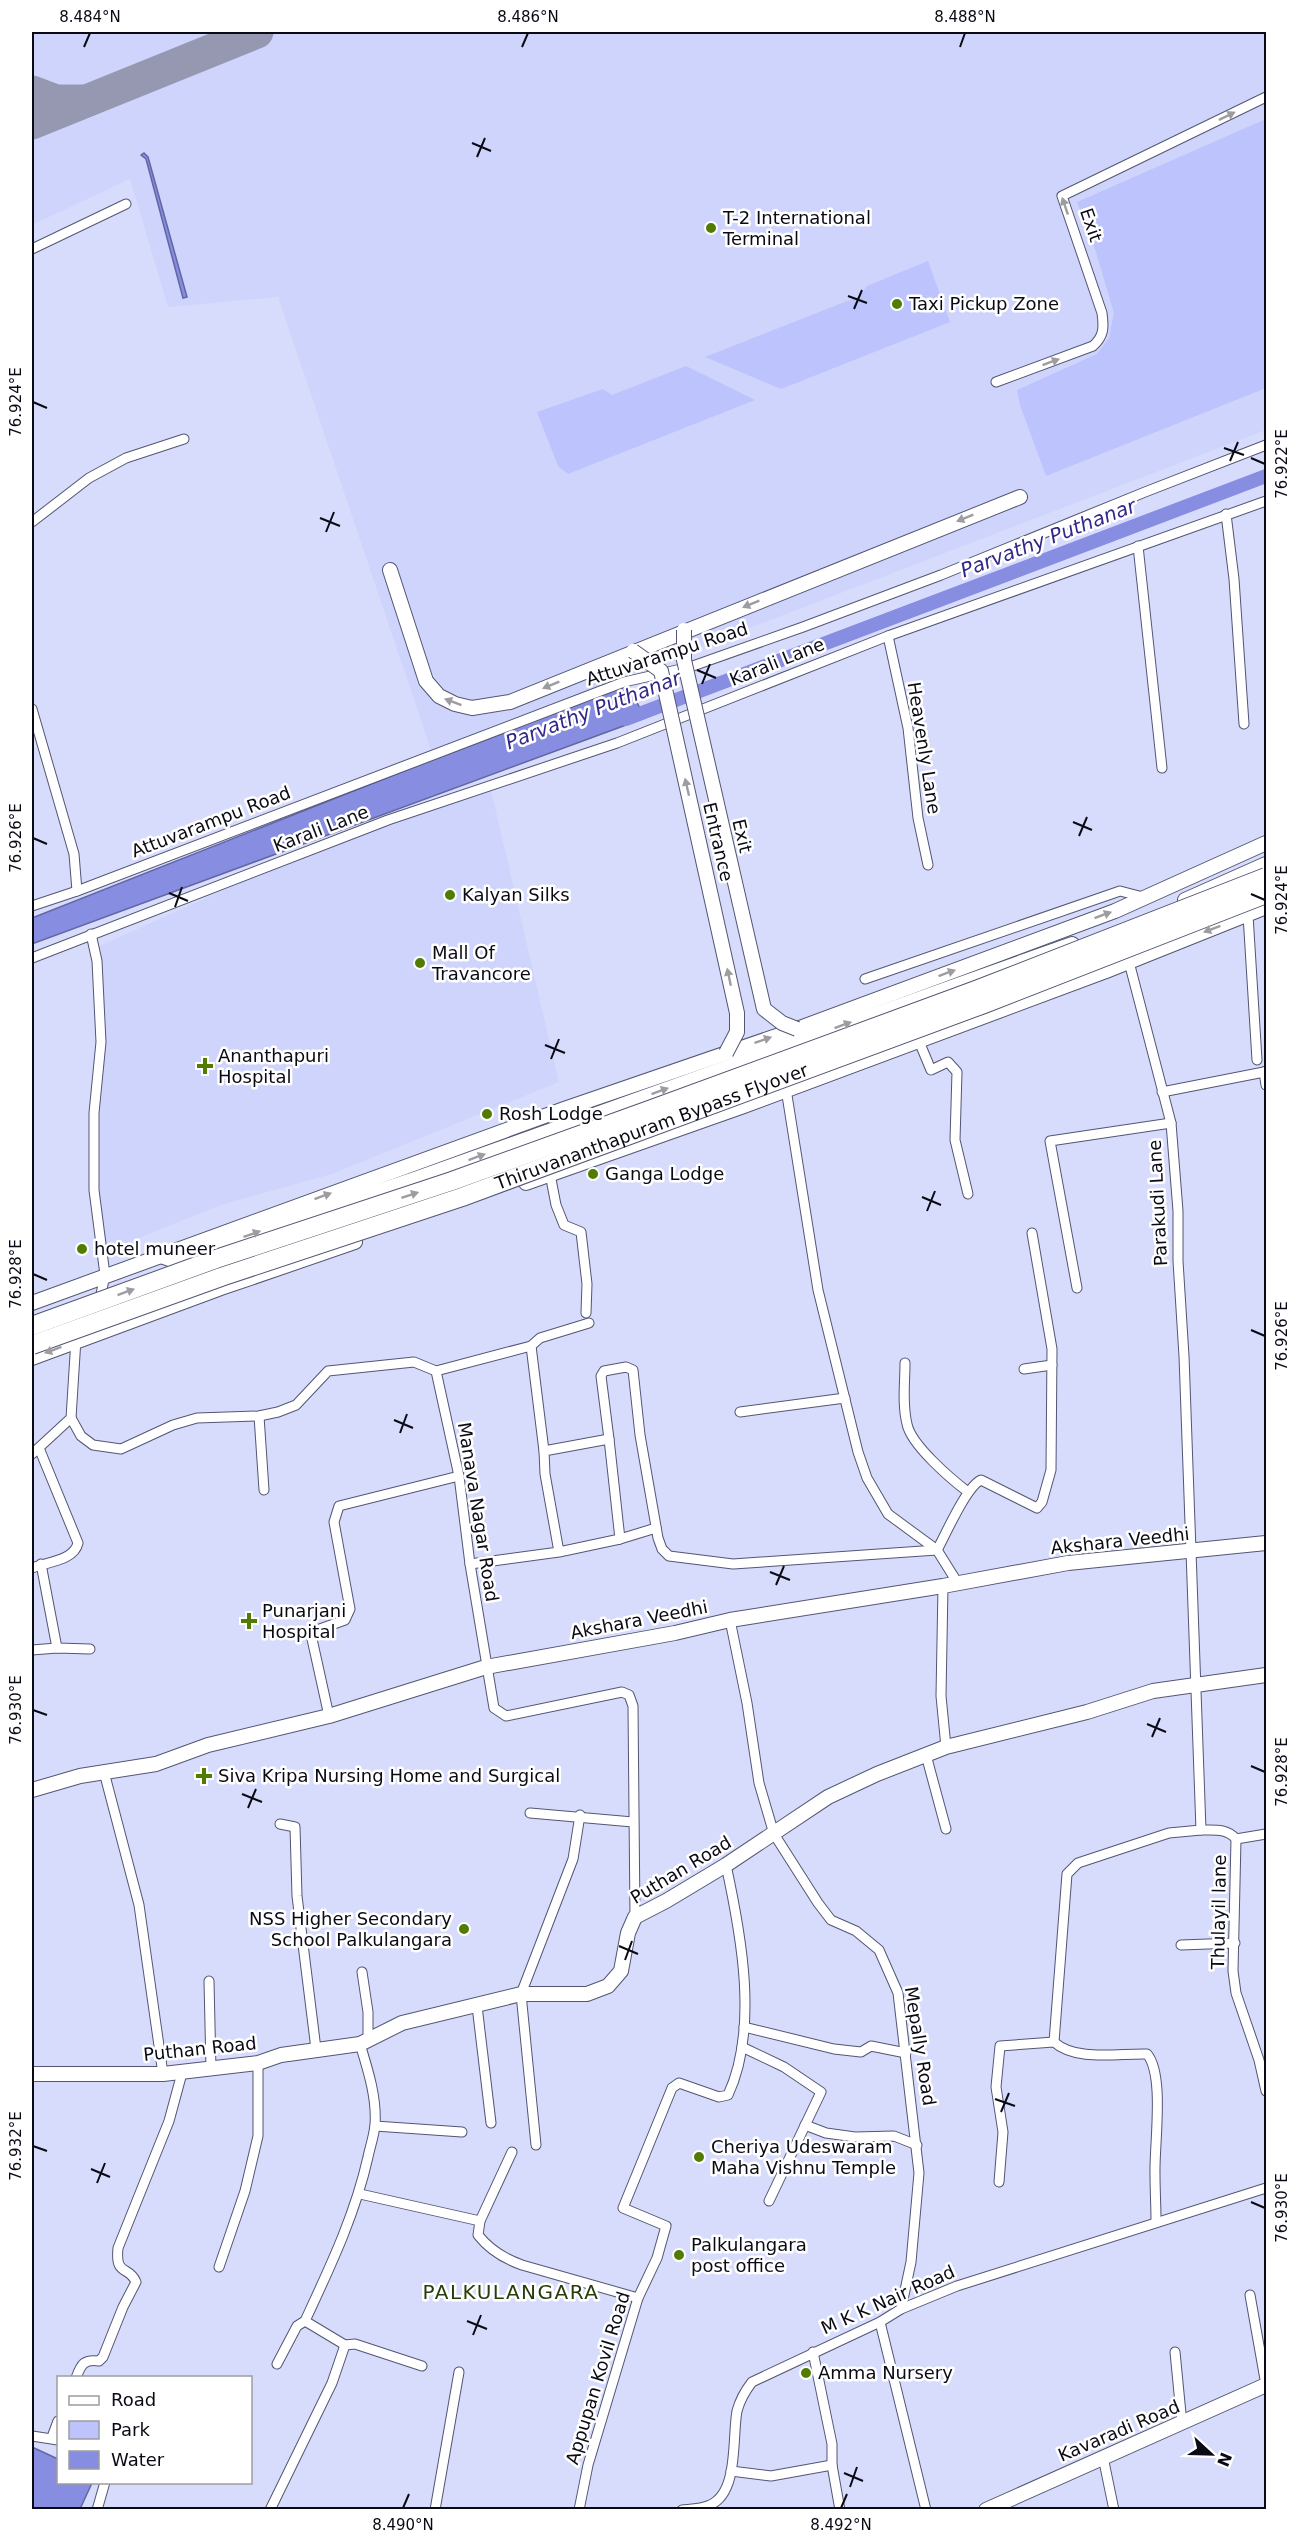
<svg xmlns="http://www.w3.org/2000/svg" width="1298" height="2541" font-family="'DejaVu Sans',sans-serif">
  <style>
    .built { fill: #cfd4fc }
    .green { fill: #bdc3fc }
    .water { fill: #878de0; stroke: #6266a3; stroke-width: 1.5 }
    .lines { fill: none; stroke-linecap: round; stroke-linejoin: round }
    .canal { stroke: #878de0; stroke-width: 14 }
    .taxiway { stroke: #9698b2; stroke-width: 33 }
    .street-casing { stroke: #535672; stroke-width: 11 }
    .secondary-casing { stroke: #535672; stroke-width: 16 }
    .street { stroke: #fff; stroke-width: 9 }
    .secondary { stroke: #fff; stroke-width: 14 }
    .secondary-bridge-casing { stroke: #535672; stroke-width: 16; stroke-linecap: butt }
    .highway-bridge-casing { stroke: #535672; stroke-width: 20; stroke-linecap: butt }
    .secondary-bridge { stroke: #fff; stroke-width: 14 }
    .highway-bridge { stroke: #fff; stroke-width: 18 }
    .oneway { fill: #9d9da1 }
    .ticks { fill: none; stroke: #0a0a15; stroke-width: 2 }
    .poi-dot { fill: #517c00; stroke: #fff; stroke-width: 2 }
    .labels { text-anchor: middle; stroke-width: 5; stroke-linejoin: round; paint-order: stroke }
    .poi-label { font-size: 18px; fill: #0a0a15; stroke: #fff; text-anchor: start }
    .street-label { font-size: 18px; fill: #0a0a15; stroke: #fff }
    .water-label { font-size: 20px; font-style: italic; fill: #312788; stroke: #fff }
    .neighbourhood-label { font-size: 20px; letter-spacing: 1.5px; fill: #283d09; stroke: #fff }
    .neatline { fill: none; stroke: #0a0a15; stroke-width: 2 }
    .ticks-label { font-size: 15px; text-anchor: middle; fill: #0a0a15 }
  </style>
  <rect width="100%" height="100%" fill="#d8dcfc"/>
  <!-- built -->
  <g class="built">
    <polygon points="32,32 1266,32 1266,430 431,750 278,297 168,307 130,179 32,225"/>
    <polygon points="491,790 559,1082 332,1174 221,1205 104,1252 93,1114 106,1019 97,947 280,865"/>
  </g>
  <!-- green -->
  <g class="green">
    <polygon points="1266,119 1266,388 1046,476 1020,405 1017,390 1097,354 1109,338 1114,313 1095,249 1077,202"/>
    <polygon points="928,261 950,322 781,389 705,357 860,296 867,286"/>
    <polygon points="686,366 755,400 568,474 558,466 537,412 603,389 612,395"/>
  </g>
  <!-- water -->
  <g class="water">
    <polygon points="144,153 148,157 187,297 183,298 146,159 141,155"/>
    <polygon points="627,683 645,718 32,944 32,918"/>
    <polygon points="32,2447 58,2459 58,2482 92,2483 80,2509 32,2509"/>
  </g>
  <g class="lines">
    <!-- canal -->
    <polyline class="canal" points="626,719 1266,476"/>
    <!-- taxiway -->
    <g class="taxiway">
      <polyline points="32,92 56,101 82,101"/>
      <polyline points="32,123 257,32"/>
    </g>
    <!-- street casing -->
    <g class="street-casing">
      <g id="street">
        <polyline points="32,249 126,204"/>
        <path d="M996 382 1093 346C1104 336 1104 328 1102 313L1062 196 1266 97"/>
        <polyline points="1226,514 1234,579 1244,724"/>
        <polyline points="32,522 89,478 126,458 184,439"/>
        <polyline points="1138,546 1162,768"/>
        <polyline points="888,636 908,728 918,818 928,865"/>
        <polyline points="32,709 74,854 77,891"/>
        <polyline points="32,906 77,891 624,682 690,667 803,627 941,575 1145,492 1266,445"/>
        <polyline points="1248,915 1257,1060"/>
        <polyline points="91,934 97,961 101,1042 94,1113 94,1190 105,1275 101,1294 103,1301"/>
        <polyline points="32,958 388,820 617,743 888,636 1266,501"/>
        <polyline points="1129,962 1171,1123"/>
        <polyline points="865,979 1120,891 1143,897"/>
        <polyline points="918,1039 931,1070 948,1062 957,1072 955,1140 968,1194"/>
        <polyline points="1266,1071 1264,1072 1266,1085"/>
        <polyline points="786,1089 818,1290 858,1452 867,1478 888,1514 937,1550 957,1582"/>
        <polyline points="1162,1092 1264,1072"/>
        <polyline points="550,1174 556,1205 564,1225 581,1232 587,1284 586,1313"/>
        <path d="M1077 1288 1050 1141 1171 1123 1178 1211V1261L1184 1356 1201 1830C1214 1830 1227 1828 1236 1839L1233 1971 1236 1993 1259 2060 1266 2091"/>
        <polyline points="531,1346 544,1451"/>
        <path d="M905 1363C905 1383 902 1404 907 1424 911 1445 951 1479 968 1492"/>
        <polyline points="1024,1369 1052,1365"/>
        <polyline points="436,1371 531,1346 540,1338 589,1323"/>
        <polyline points="740,1412 845,1398"/>
        <polyline points="259,1416 264,1490"/>
        <polyline points="71,1418 81,1436 93,1445 121,1449 173,1425 197,1418 259,1416 278,1412 296,1405 328,1371 414,1362 436,1371 459,1476 470,1564 494,1708 506,1716 622,1692 629,1695 633,1706 635,1917"/>
        <path d="M609 1439 601 1376 604 1371 626 1367 633 1370 640 1435 658 1538 662 1549 669 1556 733 1564 937 1550C946 1534 966 1487 981 1480L1037 1508 1042 1502 1051 1470 1052 1349 1032 1233"/>
        <polyline points="32,1454 71,1418 76,1339"/>
        <polyline points="620,1539 656,1528"/>
        <polyline points="41,1564 57,1648"/>
        <polyline points="470,1564 559,1552 545,1474 544,1451 609,1439 620,1539 559,1552"/>
        <path d="M32 1568C46 1562 74 1561 78 1543L39 1448"/>
        <polyline points="943,1586 941,1696 946,1747"/>
        <polyline points="730,1620 747,1703 759,1783 774,1834 818,1903 831,1920 856,1931 879,1950 898,1993 919,2173 911,2262 901,2309"/>
        <polyline points="32,1650 57,1648 90,1649"/>
        <polyline points="329,1716 312,1639 317,1630 345,1620 350,1609 334,1522 339,1506 459,1476"/>
        <polyline points="926,1755 946,1829"/>
        <polyline points="104,1772 139,1905 163,2074"/>
        <polyline points="530,1813 633,1822"/>
        <polyline points="280,1824 295,1827 297,1896 316,2049"/>
        <polyline points="1236,1839 1266,1834"/>
        <polyline points="1181,1945 1235,1943"/>
        <polyline points="362,1972 368,2012 368,2040"/>
        <polyline points="209,1981 211,2069"/>
        <polyline points="477,2006 491,2123"/>
        <polyline points="744,2027 834,2049 861,2052 871,2046 906,2053"/>
        <polyline points="742,2047 784,2067 821,2092 769,2201"/>
        <polyline points="805,2125 826,2133 855,2137 894,2136 917,2145"/>
        <polyline points="375,2126 462,2132"/>
        <polyline points="536,2145 521,1994 573,1859 580,1815"/>
        <path d="M512 2152 480 2221 478 2235C489 2249 505 2259 522 2265L638 2298"/>
        <polyline points="999,2182 1003,2132 996,2087 1000,2046 1054,2042"/>
        <polyline points="360,2194 480,2221"/>
        <path d="M1156 2221C1156 2206 1155 2190 1155 2174 1154 2146 1165 2075 1147 2054 1119 2053 1076 2062 1054 2042L1067 1874 1078 1863 1169 1833 1201 1830"/>
        <polyline points="219,2267 245,2191 258,2136 258,2063"/>
        <polyline points="1250,2295 1266,2385"/>
        <polyline points="880,2322 926,2510"/>
        <polyline points="345,2345 355,2344 422,2366"/>
        <polyline points="813,2352 832,2444 832,2465 840,2510"/>
        <polyline points="1175,2352 1182,2424"/>
        <polyline points="277,2364 297,2326 305,2321"/>
        <path d="M76 2378C81 2364 84 2359 99 2361L103 2357 123 2307 136 2282C129 2265 115 2277 118 2248L169 2121 182 2073"/>
        <polyline points="32,2436 58,2440"/>
        <polyline points="52,2437 58,2421"/>
        <polyline points="1103,2457 1114,2510"/>
        <polyline points="731,2471 771,2476 832,2465"/>
        <polyline points="97,2510 105,2482"/>
        <path d="M270 2510 332 2383 345 2345 305 2321C330 2267 355 2215 368 2157 370 2147 374 2136 375 2125 377 2098 368 2070 360 2044"/>
        <polyline points="435,2510 459,2372"/>
        <path d="M579 2510 588 2465 638 2298 657 2258 666 2226 623 2208 672 2088 679 2083 719 2097 728 2095C759 2029 741 1934 726 1865"/>
        <path d="M682 2510C691 2509 701 2509 710 2505 739 2493 732 2437 737 2411 740 2400 745 2391 752 2382L880 2322 901 2309 957 2286 1266 2188"/>
      </g>
    </g>
    <!-- secondary casing -->
    <g class="secondary-casing">
      <g id="secondary">
        <polyline points="390,570 426,681 439,696 455,704 472,708 510,702 1020,497"/>
        <polyline points="1185,900 1266,864"/>
        <polyline points="526,1183 744,1106 1106,971 1266,907"/>
        <polyline points="158,1255 172,1260 415,1179 1072,944"/>
        <polyline points="32,1303 564,1109 797,1029 1115,911 1266,843"/>
        <polyline points="32,1358 221,1288 355,1242"/>
        <polyline points="32,1790 80,1776 156,1764 208,1745 329,1716 486,1667 675,1633 730,1620 943,1586 1068,1563 1266,1543"/>
        <polyline points="32,2074 163,2074 258,2063 281,2055 360,2044 402,2023 521,1994 587,1994 608,1986 621,1971 628,1933 635,1917 666,1901 726,1865 828,1797 877,1774 946,1747 1087,1712 1153,1691 1266,1675"/>
        <polyline points="986,2510 1266,2385"/>
      </g>
    </g>
    <!-- street -->
    <use href="#street" class="street"/>
    <!-- secondary -->
    <use href="#secondary" class="secondary"/>
    <!-- secondary-bridge casing -->
    <g class="secondary-bridge-casing">
      <g id="secondary-bridge">
        <polyline points="684,630 684,660 764,1009 782,1023 797,1029"/>
        <polyline points="633,651 661,671 737,1013 737,1032 726,1053"/>
      </g>
    </g>
    <!-- highway-bridge casing -->
    <g class="highway-bridge-casing">
      <g id="highway-bridge">
        <polyline points="32,1326 216,1259 452,1181 652,1109 976,990 1266,877"/>
        <path id="s1" d="M32 1345 221 1277 462 1197 984 1004 1266 894"/>
      </g>
    </g>
    <!-- secondary-bridge -->
    <use href="#secondary-bridge" class="secondary-bridge"/>
    <!-- highway-bridge -->
    <use href="#highway-bridge" class="highway-bridge"/>
  </g>
  <!-- one-way arrows -->
  <defs><path id="oneway-solid" d="M-6-.8H1V-3.2L6.5 0L1 3.2V.8H-6Z" transform="scale(1.5)"/></defs>
  <g class="oneway">
    <use href="#oneway-solid" transform="translate(1227 116) rotate(-26)"/>
    <use href="#oneway-solid" transform="translate(1065 206) rotate(-109)"/>
    <use href="#oneway-solid" transform="translate(1051 362) rotate(-20)"/>
    <use href="#oneway-solid" transform="translate(965 518) rotate(158)"/>
    <use href="#oneway-solid" transform="translate(751 604) rotate(158)"/>
    <use href="#oneway-solid" transform="translate(551 685) rotate(158)"/>
    <use href="#oneway-solid" transform="translate(453 702) rotate(-159)"/>
    <use href="#oneway-solid" transform="translate(687 787) rotate(-103)"/>
    <use href="#oneway-solid" transform="translate(1103 915) rotate(-20)"/>
    <use href="#oneway-solid" transform="translate(1212 929) rotate(159)"/>
    <use href="#oneway-solid" transform="translate(947 973) rotate(-20)"/>
    <use href="#oneway-solid" transform="translate(729 977) rotate(-102)"/>
    <use href="#oneway-solid" transform="translate(843 1025) rotate(-20)"/>
    <use href="#oneway-solid" transform="translate(763 1040) rotate(-19)"/>
    <use href="#oneway-solid" transform="translate(660 1091) rotate(-20)"/>
    <use href="#oneway-solid" transform="translate(477 1157) rotate(-20)"/>
    <use href="#oneway-solid" transform="translate(410 1195) rotate(-18)"/>
    <use href="#oneway-solid" transform="translate(323 1196) rotate(-20)"/>
    <use href="#oneway-solid" transform="translate(252 1234) rotate(-19)"/>
    <use href="#oneway-solid" transform="translate(126 1292) rotate(-20)"/>
    <use href="#oneway-solid" transform="translate(53 1350) rotate(160)"/>
  </g>
  <!-- ticks -->
  <path class="ticks" d="M84 47 90 33M522 47 528 33M960 47 965 33M472 143 491 151M477 157 485 138M848 296 867 303M854 309 862 290M33 402 47 408M1224 448 1244 455M1251 458 1265 464M1230 461 1238 442M320 518 340 526M326 532 334 512M697 670 716 678M702 684 710 664M1073 822 1092 830M1079 836 1087 817M33 838 47 844M169 893 188 901M1251 894 1265 900M175 907 182 887M545 1045 565 1053M551 1059 559 1039M922 1197 941 1205M927 1211 935 1191M33 1274 47 1280M1251 1330 1265 1336M394 1420 413 1428M400 1433 407 1414M770 1572 790 1580M776 1585 784 1566M33 1710 47 1715M1147 1724 1166 1732M1152 1737 1160 1718M1251 1766 1265 1772M242 1794 262 1802M248 1808 256 1789M619 1946 638 1954M625 1960 632 1941M995 2099 1015 2106M1001 2112 1009 2093M33 2146 47 2151M91 2169 110 2177M97 2183 105 2163M1251 2202 1265 2208M467 2321 487 2329M473 2335 481 2315M844 2473 863 2481M850 2487 857 2467M403 2508 409 2494M841 2508 847 2494"/>
  <!-- markers -->
  <g class="poi-dot">
    <circle cx="711" cy="228" r="6"/>
    <circle cx="897" cy="304" r="6"/>
    <circle cx="450" cy="895" r="6"/>
    <circle cx="420" cy="963" r="6"/>
    <path d="M202 1057h6v6h6v6h-6v6h-6v-6h-6v-6h6z"/>
    <circle cx="487" cy="1114" r="6"/>
    <circle cx="593" cy="1174" r="6"/>
    <circle cx="82" cy="1249" r="6"/>
    <path d="M246 1612h6v6h6v6h-6v6h-6v-6h-6v-6h6z"/>
    <path d="M201 1767h6v6h6v6h-6v6h-6v-6h-6v-6h6z"/>
    <circle cx="464" cy="1929" r="6"/>
    <circle cx="699" cy="2157" r="6"/>
    <circle cx="679" cy="2255" r="6"/>
    <circle cx="806" cy="2373" r="6"/>
  </g>
  <g class="labels">
    <!-- poi labels -->
    <g class="poi-label">
      <text x="723" y="224">T-2 International<tspan x="723" dy="21">Terminal</tspan></text>
      <text x="909" y="310">Taxi Pickup Zone</text>
      <text x="462" y="901">Kalyan Silks</text>
      <text x="432" y="959">Mall Of<tspan x="432" dy="21">Travancore</tspan></text>
      <text x="218" y="1062">Ananthapuri<tspan x="218" dy="21">Hospital</tspan></text>
      <text x="499" y="1120">Rosh Lodge</text>
      <text x="605" y="1180">Ganga Lodge</text>
      <text x="94" y="1255">hotel muneer</text>
      <text x="262" y="1617">Punarjani<tspan x="262" dy="21">Hospital</tspan></text>
      <text x="218" y="1782">Siva Kripa Nursing Home and Surgical</text>
      <text x="452" y="1925" text-anchor="end">NSS Higher Secondary<tspan x="452" dy="21">School Palkulangara</tspan></text>
      <text x="711" y="2153">Cheriya Udeswaram<tspan x="711" dy="21">Maha Vishnu Temple</tspan></text>
      <text x="691" y="2251">Palkulangara<tspan x="691" dy="21">post office</tspan></text>
      <text x="818" y="2379">Amma Nursery</text>
    </g>
    <!-- street labels -->
    <g class="street-label">
      <text transform="translate(1091 225) rotate(71)" y="6">Exit</text>
      <text transform="translate(667 654) rotate(-18)" y="6">Attuvarampu Road</text>
      <text transform="translate(777 662) rotate(-22)" y="6">Karali Lane</text>
      <text transform="translate(924 748) rotate(81)" y="6">Heavenly Lane</text>
      <text transform="translate(211 822) rotate(-21)" y="6">Attuvarampu Road</text>
      <text transform="translate(321 829) rotate(-21)" y="6">Karali Lane</text>
      <text transform="translate(742 836) rotate(77)" y="6">Exit</text>
      <text transform="translate(718 842) rotate(77)" y="6">Entrance</text>
      <text dy="6" stroke="none"><textPath href="#s1" startOffset="657">Thiruvananthapuram Bypass Flyover</textPath></text>
      <text transform="translate(1158 1203) rotate(-93)" y="6">Parakudi Lane</text>
      <text transform="translate(478 1512) rotate(81)" y="6">Manava Nagar Road</text>
      <text transform="translate(1120 1541) rotate(-6)" y="6">Akshara Veedhi</text>
      <text transform="translate(639 1620) rotate(-11)" y="6">Akshara Veedhi</text>
      <text transform="translate(681 1870) rotate(-31)" y="6">Puthan Road</text>
      <text transform="translate(1219 1912) rotate(-89)" y="6">Thulayil lane</text>
      <text transform="translate(920 2046) rotate(81)" y="6">Mepally Road</text>
      <text transform="translate(200 2049) rotate(-6)" y="6">Puthan Road</text>
      <text transform="translate(888 2300) rotate(-24)" y="6">M K K Nair Road</text>
      <text transform="translate(598 2378) rotate(-73)" y="6">Appupan Kovil Road</text>
      <text transform="translate(1119 2431) rotate(-23)" y="6">Kavaradi Road</text>
    </g>
    <!-- water labels -->
    <g class="water-label">
      <text transform="translate(1048 538) rotate(-21)" y="7">Parvathy Puthanar</text>
      <text transform="translate(593 710) rotate(-21)" y="7">Parvathy Puthanar</text>
    </g>
    <!-- neighbourhood labels -->
    <g class="neighbourhood-label">
      <text x="511" y="2299">PALKULANGARA</text>
    </g>
  </g>
  <!-- border -->
  <rect width="1298" height="2541" fill="none" stroke="#ffffff" stroke-width="66"/>
  <!-- legend -->
  <rect x="57" y="2376" width="195" height="108" fill="#ffffff" stroke="#9d9da1" stroke-width="1.5"/>
  <rect x="69" y="2396" width="30" height="9" fill="#ffffff" stroke="#9d9da1" stroke-width="1.5"/>
  <text x="111" y="2406" font-size="18" fill="#0a0a15">Road</text>
  <rect x="69" y="2421" width="30" height="18" fill="#bdc3fc" stroke="#9d9da1" stroke-width="1.5"/>
  <text x="111" y="2436" font-size="18" fill="#0a0a15">Park</text>
  <rect x="69" y="2451" width="30" height="18" fill="#878de0" stroke="#9d9da1" stroke-width="1.5"/>
  <text x="111" y="2466" font-size="18" fill="#0a0a15">Water</text>
  <!-- north arrow -->
  <g transform="translate(1211 2454) rotate(112)" stroke="#ffffff" stroke-width="4.5" paint-order="stroke">
  <path d="M0-4.5L10 22L0 15L-10 22Z" fill="#0a0a15"/>
  <text y="-9" font-size="16" font-weight="bold" text-anchor="middle" fill="#0a0a15">N</text>
  </g>
  <rect x="33" y="33" width="1232" height="2475" class="neatline"/>
  <g class="ticks-label">
    <text x="90" y="22">8.484°N</text>
    <text x="528" y="22">8.486°N</text>
    <text x="965" y="22">8.488°N</text>
    <text transform="translate(16 402) rotate(-90)" y="5">76.924°E</text>
    <text transform="translate(1282 464) rotate(-90)" y="5">76.922°E</text>
    <text transform="translate(16 838) rotate(-90)" y="5">76.926°E</text>
    <text transform="translate(1282 900) rotate(-90)" y="5">76.924°E</text>
    <text transform="translate(16 1274) rotate(-90)" y="5">76.928°E</text>
    <text transform="translate(1282 1336) rotate(-90)" y="5">76.926°E</text>
    <text transform="translate(16 1710) rotate(-90)" y="5">76.930°E</text>
    <text transform="translate(1282 1772) rotate(-90)" y="5">76.928°E</text>
    <text transform="translate(16 2146) rotate(-90)" y="5">76.932°E</text>
    <text transform="translate(1282 2208) rotate(-90)" y="5">76.930°E</text>
    <text x="403" y="2530">8.490°N</text>
    <text x="841" y="2530">8.492°N</text>
  </g>
</svg>
